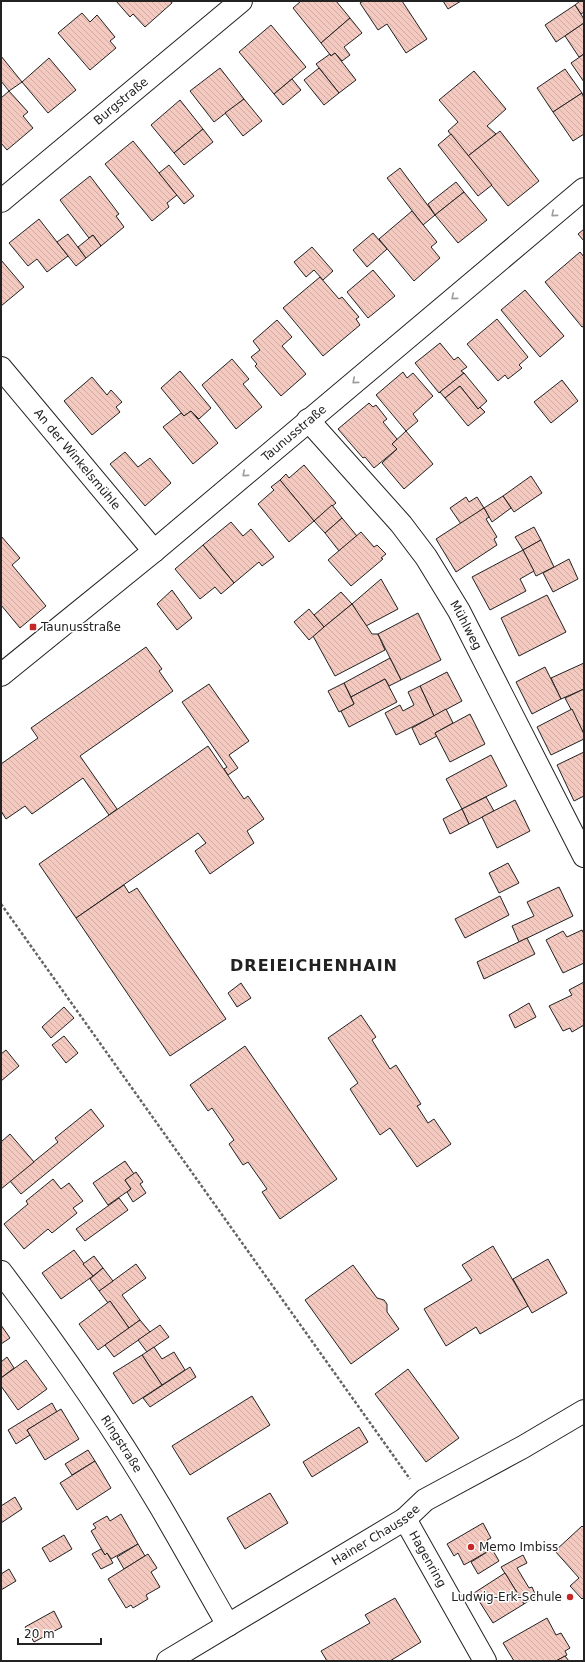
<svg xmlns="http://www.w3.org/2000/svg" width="585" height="1662" font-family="'DejaVu Sans',sans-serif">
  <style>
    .building { fill: url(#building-back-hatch); stroke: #222 }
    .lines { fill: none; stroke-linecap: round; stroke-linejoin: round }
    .street-casing { stroke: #222; stroke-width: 24 }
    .secondary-casing { stroke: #222; stroke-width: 24 }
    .path { stroke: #646464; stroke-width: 2.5; stroke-dasharray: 3 2; stroke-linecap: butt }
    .street { stroke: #fff; stroke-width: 22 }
    .secondary { stroke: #fff; stroke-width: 22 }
    .oneway { stroke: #9c9c9c }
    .poi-dot { fill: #c62828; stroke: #fff; stroke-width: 1.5 }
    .labels { text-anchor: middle; stroke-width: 3; stroke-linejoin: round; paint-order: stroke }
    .street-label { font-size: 12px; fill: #222; stroke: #fff }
    .poi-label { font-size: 12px; fill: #222; stroke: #fff; text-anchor: start }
    .district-label { font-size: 16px; font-weight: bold; letter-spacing: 1px; fill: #222; stroke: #fff }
  </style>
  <defs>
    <pattern id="building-back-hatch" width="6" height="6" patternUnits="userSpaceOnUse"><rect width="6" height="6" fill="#f3c9c0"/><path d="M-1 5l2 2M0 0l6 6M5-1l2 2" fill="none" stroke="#d0aca5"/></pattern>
  </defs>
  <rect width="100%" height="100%" fill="#fff"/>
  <!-- building -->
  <g class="building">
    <polygon points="116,1 171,1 172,3 145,27 133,14 130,17"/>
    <polygon points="301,1 336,1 350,18 321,43 293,8"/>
    <polygon points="363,1 402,1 427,39 406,53 387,24 378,30 360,3"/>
    <polygon points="443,1 461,1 448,9"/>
    <polygon points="580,1 584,1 584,12 581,14 575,5"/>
    <polygon points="575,5 584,19 584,23 556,42 545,25"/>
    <polygon points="82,13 90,22 97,15 115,37 110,41 116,48 90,70 58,33"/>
    <polygon points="350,18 362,33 344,47 350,55 342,61 335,53 331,56 321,43"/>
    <polygon points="584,23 584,54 579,57 565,36"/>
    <polygon points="271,25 306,67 274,94 239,52"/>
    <polygon points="335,53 356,80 339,93 316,64 330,54 331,56"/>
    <polygon points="584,54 584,82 571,63"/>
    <polygon points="1,56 22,82 9,91 1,81"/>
    <polygon points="49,58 76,90 48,113 22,82"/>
    <polygon points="220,68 244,99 214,122 190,91"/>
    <polygon points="319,68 339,93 324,105 304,80"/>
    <polygon points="565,69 582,93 553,112 537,88"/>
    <polygon points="474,71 506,109 487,126 496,134 468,156 448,131 458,122 439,100"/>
    <polygon points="292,79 301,90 283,105 274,94"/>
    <polygon points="9,91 28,112 23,116 33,128 7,150 1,143 1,98"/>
    <polygon points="582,93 584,98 584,134 573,141 553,112"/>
    <polygon points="244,99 262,121 243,136 225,113"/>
    <polygon points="180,100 203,129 174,153 151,125"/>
    <polygon points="203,129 213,142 184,165 174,153"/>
    <polygon points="500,131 539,181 508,206 468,156"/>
    <polygon points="451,134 492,185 478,196 438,145"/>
    <polygon points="133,141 177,195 167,203 169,207 152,221 105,164"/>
    <polygon points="169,165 194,196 184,204 159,173"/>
    <polygon points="400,168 435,215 423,225 387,178"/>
    <polygon points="90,176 119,214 116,216 124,227 101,246 93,235 89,238 60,200"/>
    <polygon points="456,182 464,192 435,215 428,204"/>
    <polygon points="464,192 487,220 458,243 435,215"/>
    <polygon points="412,211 437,242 431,247 440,258 414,281 379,239"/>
    <polygon points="39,219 68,256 47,272 37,259 28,266 9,243"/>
    <polygon points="584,229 584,241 578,234"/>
    <polygon points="373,233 387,249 367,267 353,250"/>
    <polygon points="68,234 86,258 76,266 57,242"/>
    <polygon points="93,235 101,246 86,258 78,247"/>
    <polygon points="312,247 333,271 323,280 314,270 306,277 294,262"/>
    <polygon points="580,252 584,257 584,326 582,327 545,282"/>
    <polygon points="1,260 24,287 1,306"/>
    <polygon points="373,270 395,296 368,318 347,292"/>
    <polygon points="320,277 339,299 342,297 359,317 356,319 360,325 323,356 283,308"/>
    <polygon points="525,290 564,336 540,357 501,310"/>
    <polygon points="497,319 528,357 519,365 522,368 508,379 505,375 498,381 467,344"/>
    <polygon points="277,320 292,337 282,346 306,374 281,396 255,366 257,364 251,357 260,350 253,341"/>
    <polygon points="440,343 454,360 458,357 467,367 461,371 464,373 439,393 415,363"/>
    <polygon points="232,359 249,379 243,384 262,407 236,429 202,385"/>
    <polygon points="180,371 211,408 199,419 191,411 184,416 161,388"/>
    <polygon points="403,372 407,378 413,373 433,396 413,414 418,421 406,431 376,395"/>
    <polygon points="464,373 487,401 478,409 460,386 445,398 440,392"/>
    <polygon points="92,377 107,395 111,390 122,402 116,407 120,412 92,435 64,401"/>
    <polygon points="562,380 578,401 551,423 534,402"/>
    <polygon points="460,386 478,409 480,407 485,412 468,426 445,398"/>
    <polygon points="369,403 373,407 376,405 387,419 383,422 397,439 392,444 397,449 374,468 365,457 363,458 338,429"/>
    <polygon points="191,411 218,443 193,464 163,427 181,413 184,416"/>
    <polygon points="406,431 433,464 404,489 382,463 397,449 392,444"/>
    <polygon points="125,452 138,467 150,458 171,483 145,506 110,464"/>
    <polygon points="304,465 336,503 314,521 280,480 286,474 289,478"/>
    <polygon points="531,476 542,493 514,512 503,496"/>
    <polygon points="280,480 314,521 289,542 258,504 274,490 271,487"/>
    <polygon points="503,496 511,508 492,522 484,508"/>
    <polygon points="466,497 469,502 477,497 484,508 461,524 450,508"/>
    <polygon points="332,505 342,518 325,533 314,521"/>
    <polygon points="484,508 489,517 486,519 497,537 494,539 497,545 456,572 436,539"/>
    <polygon points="342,518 357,536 339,551 325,533"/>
    <polygon points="231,522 243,536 251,529 274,557 262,566 259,562 234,583 203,545"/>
    <polygon points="534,527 541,540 523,550 515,537"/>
    <polygon points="361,532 374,547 377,545 386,554 381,558 383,559 351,586 328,560"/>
    <polygon points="1,536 20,558 12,565 46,606 20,628 1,605"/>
    <polygon points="541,540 554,567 536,576 523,550"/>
    <polygon points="203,545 234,583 221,594 215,587 200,599 175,569"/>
    <polygon points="523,550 534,571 520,579 526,591 490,610 472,577"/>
    <polygon points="569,559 578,579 553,592 543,573"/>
    <polygon points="381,579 398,609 366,626 352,604"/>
    <polygon points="172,590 192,618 177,630 157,604"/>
    <polygon points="341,592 352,604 324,627 314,615"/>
    <polygon points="547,595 566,632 519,656 501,618"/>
    <polygon points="352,604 372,634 378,634 385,650 335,676 313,636"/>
    <polygon points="309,609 324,627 309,640 294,622"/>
    <polygon points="418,613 441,660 401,680 378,634"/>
    <polygon points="146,647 162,669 159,671 173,691 80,756 117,809 109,815 83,778 32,814 25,806 6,819 1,811 1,764 38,738 31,728"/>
    <polygon points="390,658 401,680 389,686 385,679 351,697 344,683"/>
    <polygon points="584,663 584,689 561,699 551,678"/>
    <polygon points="545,667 561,699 532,714 516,682"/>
    <polygon points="447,672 462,701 434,716 420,686"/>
    <polygon points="385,679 397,702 349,727 341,711 354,704 351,697"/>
    <polygon points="344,683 354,704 339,712 328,691"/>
    <polygon points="209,684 249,741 229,755 238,768 228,775 224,769 227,767 182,702"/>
    <polygon points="420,686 434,716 396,735 385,713 400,705 403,711 414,705 408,692"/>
    <polygon points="584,689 584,734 565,698"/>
    <polygon points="446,709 453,723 435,733 437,736 420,745 412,728"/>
    <polygon points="572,709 584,734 584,739 551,755 537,727"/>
    <polygon points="470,714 485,744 450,762 435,733"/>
    <polygon points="208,746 244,799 248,796 264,819 247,831 254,843 210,874 195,851 206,843 198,833 76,918 39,864"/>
    <polygon points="584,752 584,796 574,801 557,765"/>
    <polygon points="491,755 507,786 462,809 446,779"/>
    <polygon points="486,797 494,811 469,824 462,809"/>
    <polygon points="515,800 530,831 497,848 482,817"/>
    <polygon points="462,809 469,824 450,834 443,819"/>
    <polygon points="508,863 519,883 499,893 489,873"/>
    <polygon points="124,885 129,893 137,888 226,1019 170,1056 76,918"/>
    <polygon points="559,887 573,916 519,942 512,926 534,916 527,902"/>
    <polygon points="500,896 509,915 465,938 455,919"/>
    <polygon points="582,930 584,934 584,963 563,973 546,940 563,931 567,937"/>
    <polygon points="527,938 535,954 484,979 477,962"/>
    <polygon points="584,982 584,1025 572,1032 570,1028 563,1031 549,1006 572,995 569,990"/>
    <polygon points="241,983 251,998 237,1007 228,993"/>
    <polygon points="529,1003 536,1017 515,1028 509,1015"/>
    <polygon points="64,1007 74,1018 51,1038 42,1027"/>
    <polygon points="361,1015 376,1037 372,1040 390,1069 396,1065 421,1104 417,1106 428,1123 434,1119 451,1144 417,1167 390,1128 380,1135 350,1089 358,1083 328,1038"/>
    <polygon points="64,1036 78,1053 66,1063 52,1045"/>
    <polygon points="245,1046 337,1179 280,1219 262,1192 267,1189 248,1162 243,1165 229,1144 234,1140 212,1108 208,1111 190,1085"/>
    <polygon points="6,1050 19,1066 1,1081 1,1054"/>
    <polygon points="91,1109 104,1126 21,1194 10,1181 58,1142 55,1138"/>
    <polygon points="10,1134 34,1162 1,1189 1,1142"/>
    <polygon points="125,1161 134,1174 125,1180 131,1189 108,1205 93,1183"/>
    <polygon points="136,1172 143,1182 140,1184 146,1193 133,1202 127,1192 131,1189 125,1180"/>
    <polygon points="53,1179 61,1189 69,1183 83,1201 73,1208 77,1213 52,1233 48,1229 24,1249 4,1224 28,1204 26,1201"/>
    <polygon points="119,1198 128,1210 85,1241 76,1229"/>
    <polygon points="493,1246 528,1306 480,1334 476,1327 446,1346 424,1309 472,1280 462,1265"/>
    <polygon points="74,1250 93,1276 61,1299 42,1273"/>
    <polygon points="94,1256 103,1268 93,1276 83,1264"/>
    <polygon points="548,1259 567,1293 532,1313 513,1279"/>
    <polygon points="136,1264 146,1278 122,1295 140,1320 129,1328 110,1301 108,1303 99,1291"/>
    <polygon points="353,1265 377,1298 384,1300 387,1304 387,1312 399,1329 351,1364 305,1300"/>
    <polygon points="103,1268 113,1281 99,1291 90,1279"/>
    <polygon points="110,1301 129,1328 98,1350 79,1324"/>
    <polygon points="140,1320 150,1332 114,1357 105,1345"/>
    <polygon points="1,1325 10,1338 1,1344"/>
    <polygon points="160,1325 169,1337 147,1352 138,1340"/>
    <polygon points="154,1347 162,1359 174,1352 185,1370 162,1385 142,1355"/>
    <polygon points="142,1355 162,1385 133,1404 113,1373"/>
    <polygon points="7,1357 14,1368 1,1378 1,1362"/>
    <polygon points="26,1360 47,1389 18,1410 1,1386 1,1378"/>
    <polygon points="190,1367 196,1377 150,1407 143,1398"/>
    <polygon points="408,1369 459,1438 426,1462 375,1394"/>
    <polygon points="252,1396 270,1425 190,1475 172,1446"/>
    <polygon points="52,1403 57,1412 27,1430 30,1435 16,1444 8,1430"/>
    <polygon points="61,1409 79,1439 45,1460 27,1430"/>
    <polygon points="359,1427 368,1442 312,1477 303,1462"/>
    <polygon points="88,1450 95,1461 72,1475 65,1464"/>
    <polygon points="95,1461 111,1488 77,1510 60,1483"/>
    <polygon points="270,1493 288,1523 245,1549 227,1518"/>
    <polygon points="15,1497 22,1509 1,1523 1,1506"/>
    <polygon points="121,1514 138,1544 111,1559 107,1553 105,1555 91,1531 96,1528 93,1524 107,1516 110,1521"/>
    <polygon points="483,1523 491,1538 487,1540 492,1549 464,1565 458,1553 454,1556 447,1544"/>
    <polygon points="582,1526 584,1528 584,1597 582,1599 570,1586 579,1578 555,1551"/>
    <polygon points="64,1535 72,1549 50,1562 42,1548"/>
    <polygon points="138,1544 145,1556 124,1569 117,1557"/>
    <polygon points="101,1549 105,1555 107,1553 113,1563 101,1569 92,1554"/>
    <polygon points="492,1549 499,1561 478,1574 471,1562"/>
    <polygon points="148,1554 157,1568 151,1572 160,1587 146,1595 148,1599 133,1608 131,1605 126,1608 108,1579"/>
    <polygon points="523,1555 527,1563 517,1568 529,1588 532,1587 536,1596 524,1604 501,1567"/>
    <polygon points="9,1569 16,1581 1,1590 1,1574"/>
    <polygon points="505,1573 524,1604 493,1623 474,1593"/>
    <polygon points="395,1598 421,1642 390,1661 327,1661 321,1651 370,1623 365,1615"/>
    <polygon points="54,1611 62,1627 34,1642 25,1627"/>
    <polygon points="547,1618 556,1635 561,1633 570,1648 565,1651 567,1655 556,1661 514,1661 503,1643"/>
    <polygon points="565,1656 569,1661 556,1661"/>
  </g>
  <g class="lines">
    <!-- street casing -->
    <g class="street-casing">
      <g id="street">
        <path id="s1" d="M1 201 241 1"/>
        <path id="s2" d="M1 368 154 551"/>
        <path id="s3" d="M308 420 401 524 426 557 459 611 584 856"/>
        <path id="s4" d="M1 675 154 551 584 189"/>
        <path id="s5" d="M1 1272C58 1347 112 1425 160 1506 183 1545 205 1585 228 1625"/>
        <path id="s6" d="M405 1519 485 1661"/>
      </g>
    </g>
    <!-- secondary casing -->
    <g class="secondary-casing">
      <g id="secondary">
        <path id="s7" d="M168 1661 405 1519 425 1500 523 1447 584 1411"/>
      </g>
    </g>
    <!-- path -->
    <polyline class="path" points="1,904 410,1479"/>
    <!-- street -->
    <use href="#street" class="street"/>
    <!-- secondary -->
    <use href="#secondary" class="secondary"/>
  </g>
  <!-- one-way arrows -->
  <defs><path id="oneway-chevron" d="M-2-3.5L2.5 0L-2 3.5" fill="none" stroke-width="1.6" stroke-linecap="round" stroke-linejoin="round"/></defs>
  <g class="oneway">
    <use href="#oneway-chevron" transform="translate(554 214) rotate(140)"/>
    <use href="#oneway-chevron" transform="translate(454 297) rotate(140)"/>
    <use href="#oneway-chevron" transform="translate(355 381) rotate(140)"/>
    <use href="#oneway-chevron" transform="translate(245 474) rotate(140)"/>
  </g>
  <!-- markers -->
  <g class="poi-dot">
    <rect x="29" y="623" width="8" height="8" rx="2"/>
    <circle cx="471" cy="1547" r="4"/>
    <circle cx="570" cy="1597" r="4"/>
  </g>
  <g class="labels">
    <!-- street labels -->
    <g class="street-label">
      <text dy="4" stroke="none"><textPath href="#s1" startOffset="156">Burgstraße</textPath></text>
      <text dy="4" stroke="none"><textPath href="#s4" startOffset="380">Taunusstraße</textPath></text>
      <text dy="4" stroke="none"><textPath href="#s2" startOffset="119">An der Winkelsmühle</textPath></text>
      <text dy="4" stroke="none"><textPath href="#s3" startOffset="260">Mühlweg</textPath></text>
      <text dy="4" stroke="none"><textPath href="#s5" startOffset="210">Ringstraße</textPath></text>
      <text dy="4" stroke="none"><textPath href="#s7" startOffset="243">Hainer Chaussee</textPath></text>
      <text dy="4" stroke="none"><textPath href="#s6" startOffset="46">Hagenring</textPath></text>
    </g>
    <!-- poi labels -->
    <g class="poi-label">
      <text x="41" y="631">Taunusstraße</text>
      <text x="479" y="1551">Memo Imbiss</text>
      <text x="562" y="1601" text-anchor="end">Ludwig-Erk-Schule</text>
    </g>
    <!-- district labels -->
    <g class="district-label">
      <text x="314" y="971">DREIEICHENHAIN</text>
    </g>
  </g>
  <!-- border -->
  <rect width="585" height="1662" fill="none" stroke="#222222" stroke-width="4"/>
  <!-- scale -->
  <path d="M18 1638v6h83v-6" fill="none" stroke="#222222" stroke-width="2"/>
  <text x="24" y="1638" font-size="12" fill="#222222" stroke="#ffffff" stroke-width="3" paint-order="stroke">20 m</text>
</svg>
